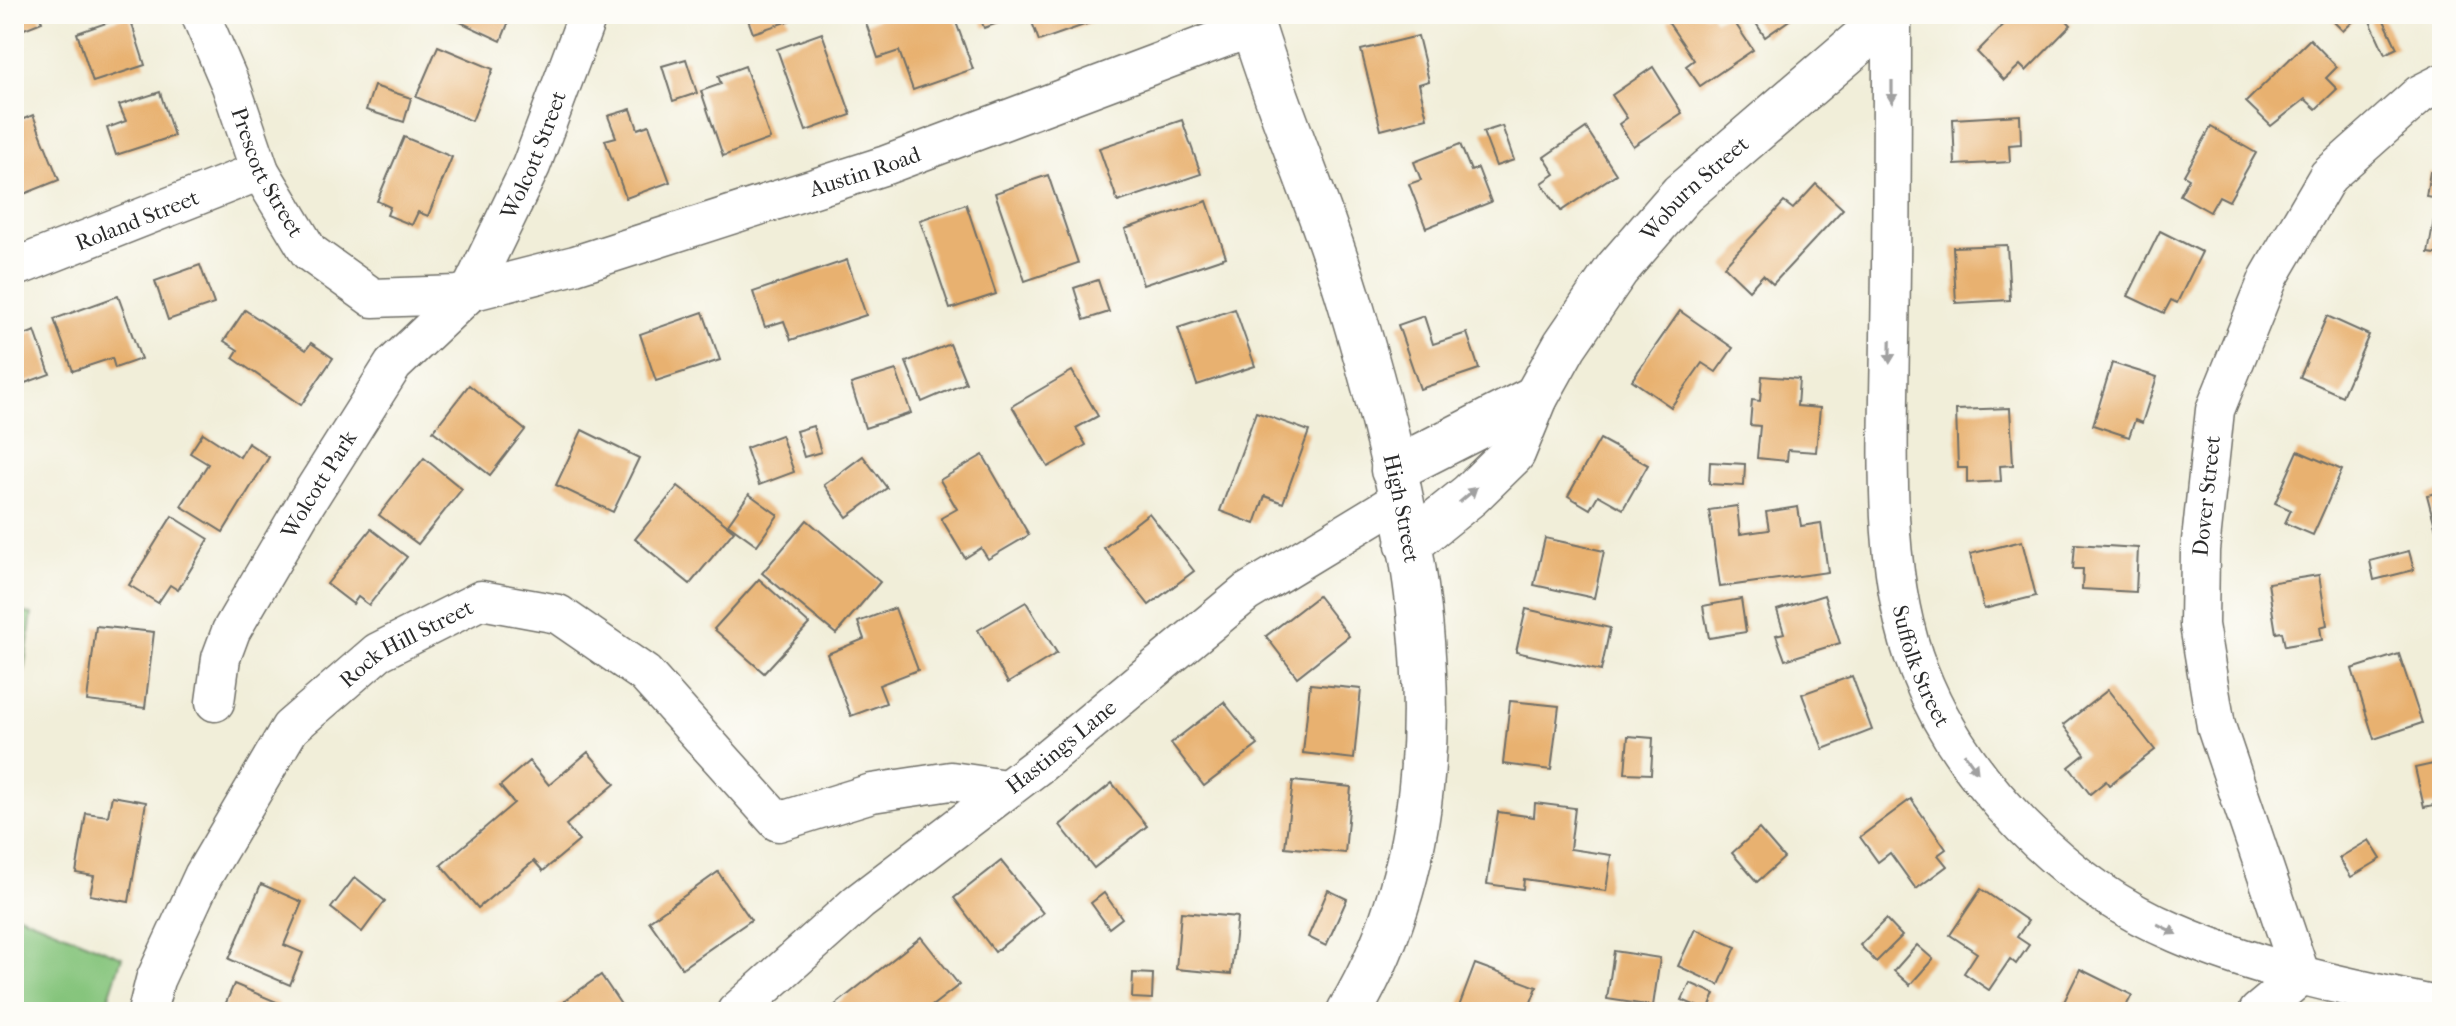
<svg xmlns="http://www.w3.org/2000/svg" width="2456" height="1026" font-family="'IM FELL French Canon',serif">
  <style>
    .green { fill: #85c47b; stroke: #587853; stroke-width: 2 }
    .building { fill: #e8b170 }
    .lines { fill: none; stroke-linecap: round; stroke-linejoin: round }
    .minor-casing { stroke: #706f68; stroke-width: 41 }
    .tertiary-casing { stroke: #706f68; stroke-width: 47 }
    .primary-casing { stroke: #706f68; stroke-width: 47 }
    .minor { stroke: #fff; stroke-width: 38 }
    .tertiary { stroke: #fff; stroke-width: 44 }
    .primary { stroke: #fff; stroke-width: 44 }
    .oneway { fill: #a0a0a0 }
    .labels { text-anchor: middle; stroke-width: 6; stroke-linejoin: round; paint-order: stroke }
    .street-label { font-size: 22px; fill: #2b2b2b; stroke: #fdfcf7 }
  </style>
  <rect width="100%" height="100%" fill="#fdfcf7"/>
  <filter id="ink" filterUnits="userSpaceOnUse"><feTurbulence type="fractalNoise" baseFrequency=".0125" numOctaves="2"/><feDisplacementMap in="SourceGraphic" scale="16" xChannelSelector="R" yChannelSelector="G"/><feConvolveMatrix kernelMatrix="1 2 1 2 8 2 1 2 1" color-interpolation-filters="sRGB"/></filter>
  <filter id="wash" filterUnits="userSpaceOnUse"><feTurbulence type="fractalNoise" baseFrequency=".006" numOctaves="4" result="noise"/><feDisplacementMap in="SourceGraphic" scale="32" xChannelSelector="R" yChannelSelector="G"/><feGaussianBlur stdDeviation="1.8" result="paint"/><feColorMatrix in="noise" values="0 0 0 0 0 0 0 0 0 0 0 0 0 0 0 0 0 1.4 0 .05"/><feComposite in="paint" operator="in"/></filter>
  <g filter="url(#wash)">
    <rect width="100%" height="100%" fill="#f1eed9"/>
    <!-- green -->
    <g class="green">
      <polygon points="14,611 32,614 14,739"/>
      <polygon points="14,913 122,957 104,1012 14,1012"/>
    </g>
    <g id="blocks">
      <!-- building -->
      <g class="building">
        <polygon points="14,14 39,14 42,22 14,33"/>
        <polygon points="266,14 292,14 269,23"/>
        <polygon points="443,14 512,14 501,41"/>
        <polygon points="746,14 786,14 789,21 753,33"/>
        <polygon points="891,14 953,14 973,69 913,90 899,51 878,58 866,23"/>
        <polygon points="979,14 1023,14 984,28"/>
        <polygon points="1029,14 1115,14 1039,41"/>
        <polygon points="1680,14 1711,14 1715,20 1729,14 1753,50 1700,86 1686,66 1694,60 1668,22"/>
        <polygon points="1750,14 1798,14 1765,37"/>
        <polygon points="2014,14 2061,14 2071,25 2026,71 2020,65 2004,80 1977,52"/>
        <polygon points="2326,14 2361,14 2343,31"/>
        <polygon points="2381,14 2397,48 2385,54 2369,19"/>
        <polygon points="129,15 145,65 93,82 77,33"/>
        <polygon points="822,33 851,115 806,131 777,49"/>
        <polygon points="1418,36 1429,81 1419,84 1427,118 1381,130 1361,50"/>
        <polygon points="2310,39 2337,67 2326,78 2337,89 2316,109 2305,99 2271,126 2246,102"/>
        <polygon points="438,46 493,69 472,121 416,97"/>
        <polygon points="686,59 697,93 673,101 662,66"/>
        <polygon points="745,66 770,139 723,156 701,91 721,84 718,76"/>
        <polygon points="1653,67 1682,113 1633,146 1619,124 1627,118 1612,95"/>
        <polygon points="374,86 411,98 404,122 366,110"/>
        <polygon points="160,92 174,136 116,155 107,128 126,121 119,105"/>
        <polygon points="631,109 638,129 649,125 670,182 626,198 605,140 616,137 608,116"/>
        <polygon points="33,115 59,180 14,198 14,123"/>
        <polygon points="2020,115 2021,144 2009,145 2010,162 1955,165 1953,119"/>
        <polygon points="1182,120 1201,174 1118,202 1099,148"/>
        <polygon points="1502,126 1514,160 1496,166 1483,132"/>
        <polygon points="2211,127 2256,153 2229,201 2219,196 2210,212 2180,195 2189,178 2184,175"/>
        <polygon points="1586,128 1616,174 1561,211 1542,183 1555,174 1544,157"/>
        <polygon points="404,137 452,157 428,216 418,212 412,225 387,215 390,207 377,201"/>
        <polygon points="1460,144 1471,171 1478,168 1491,202 1426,228 1409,184 1421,180 1414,162"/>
        <polygon points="2430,172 2442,174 2442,255 2428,253 2438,198 2426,196"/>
        <polygon points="1048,175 1078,263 1025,281 995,193"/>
        <polygon points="1816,184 1843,209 1773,284 1763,275 1749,290 1724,266 1784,202 1793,209"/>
        <polygon points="1207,201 1226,257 1143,285 1125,229"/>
        <polygon points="966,204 996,294 950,309 920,220"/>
        <polygon points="2160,231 2202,252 2177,303 2171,300 2164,313 2128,296"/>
        <polygon points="2007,245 2010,300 1956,303 1953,247"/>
        <polygon points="847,260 866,315 791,340 784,321 765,327 753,292"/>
        <polygon points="200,265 214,304 168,320 155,281"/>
        <polygon points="1098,280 1109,312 1084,320 1074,288"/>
        <polygon points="118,296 141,359 115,368 112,358 73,371 54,319"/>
        <polygon points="1235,309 1255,366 1197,385 1178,328"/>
        <polygon points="245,310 306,350 311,343 333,358 301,405 233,358 238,350 224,341"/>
        <polygon points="1680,311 1733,348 1716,372 1702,363 1671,407 1632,380"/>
        <polygon points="703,312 720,360 656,381 640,334"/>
        <polygon points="1424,316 1433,344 1467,333 1479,369 1420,389 1398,325"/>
        <polygon points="2327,316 2369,335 2342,396 2300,377"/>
        <polygon points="35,331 50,374 14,387 14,339"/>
        <polygon points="950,344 966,383 922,402 906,362"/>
        <polygon points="2112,363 2157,377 2142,423 2135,420 2129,437 2093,425"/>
        <polygon points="896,370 911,413 865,428 851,384"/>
        <polygon points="1072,371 1098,416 1076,428 1086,445 1048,467 1012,406"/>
        <polygon points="1762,376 1799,379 1797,406 1820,408 1816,452 1788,450 1787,461 1757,458 1760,426 1750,425 1752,400 1760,401"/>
        <polygon points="469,385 525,430 490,475 433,431"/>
        <polygon points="2010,408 2013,465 2000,466 2001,481 1967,483 1967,468 1958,468 1956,410"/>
        <polygon points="1256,412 1309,431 1283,503 1265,496 1255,524 1220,511"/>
        <polygon points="813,426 821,452 804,457 796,431"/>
        <polygon points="582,430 639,458 613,512 556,485"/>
        <polygon points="203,433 240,457 248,443 269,457 223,532 181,506 208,464 190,453"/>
        <polygon points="781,435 794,472 759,485 746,448"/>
        <polygon points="1600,439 1648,465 1623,509 1598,495 1590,509 1568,496"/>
        <polygon points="2298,451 2342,470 2313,535 2285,523 2291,510 2275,503"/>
        <polygon points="983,455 1029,535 988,559 981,548 965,558 941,518 957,509 940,480"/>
        <polygon points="863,456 887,488 847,517 824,485"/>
        <polygon points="424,458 462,489 418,544 379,515"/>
        <polygon points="1710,462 1745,464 1744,486 1709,484"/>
        <polygon points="678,486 734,531 690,584 635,539"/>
        <polygon points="2442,492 2442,549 2441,549 2427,495"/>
        <polygon points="749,494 778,515 757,545 728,524"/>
        <polygon points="1737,506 1740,534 1769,530 1766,512 1798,507 1801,526 1821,523 1828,572 1720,587 1709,510"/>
        <polygon points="1149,513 1194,571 1149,605 1104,548"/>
        <polygon points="172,516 209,539 178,590 170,585 158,603 129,585"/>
        <polygon points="807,520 880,582 836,634 762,573"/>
        <polygon points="371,529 407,557 369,605 358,597 353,604 327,584"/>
        <polygon points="1545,538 1604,551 1594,598 1534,585"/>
        <polygon points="2022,541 2036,596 1984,609 1970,554"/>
        <polygon points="2075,544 2138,548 2136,592 2082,589 2083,569 2073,569"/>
        <polygon points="2409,551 2414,570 2374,580 2370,561"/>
        <polygon points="2319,575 2327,625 2320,627 2322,640 2285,646 2282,632 2276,633 2268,583"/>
        <polygon points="759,579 809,624 764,673 714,629"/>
        <polygon points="1824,595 1840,643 1785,660 1776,635 1784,633 1777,610"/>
        <polygon points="1318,596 1349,636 1297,677 1266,636"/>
        <polygon points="1741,599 1746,632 1709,638 1703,606"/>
        <polygon points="1026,602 1057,653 1008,683 978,630"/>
        <polygon points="895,608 918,670 879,685 886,703 851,716 827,654 864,639 858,622"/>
        <polygon points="1526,609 1610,628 1601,671 1516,652"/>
        <polygon points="96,626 154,632 145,708 87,701"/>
        <polygon points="2399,654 2422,723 2374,739 2352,669"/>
        <polygon points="1852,676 1872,730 1823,749 1802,694"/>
        <polygon points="1310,684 1361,689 1354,759 1303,753"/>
        <polygon points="2108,690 2155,750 2109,785 2106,781 2090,794 2069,767 2085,754 2063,725"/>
        <polygon points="1510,701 1559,706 1551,770 1503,764"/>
        <polygon points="1224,702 1258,745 1204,786 1171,743"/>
        <polygon points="1628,736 1653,738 1651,774 1625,773"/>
        <polygon points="588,752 615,784 566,825 579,841 543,871 534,861 478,908 441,865 514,803 500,786 529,761 549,785"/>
        <polygon points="2442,762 2442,813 2441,813 2439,804 2424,807 2415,768"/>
        <polygon points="1293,781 1351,787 1345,853 1285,847"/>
        <polygon points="1112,783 1147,826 1094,868 1060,825"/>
        <polygon points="112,796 146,802 129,902 90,895 94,876 76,873 86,813 108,816"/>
        <polygon points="1911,799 1946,849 1938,855 1947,866 1916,889 1890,853 1878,862 1860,837"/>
        <polygon points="1535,803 1575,808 1570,849 1611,855 1606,891 1524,879 1523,889 1487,884 1498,812 1534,817"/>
        <polygon points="1759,829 1784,858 1757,882 1732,853"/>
        <polygon points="2369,840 2381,859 2351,877 2339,858"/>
        <polygon points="1001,861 1043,913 995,952 954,898"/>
        <polygon points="718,872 751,920 682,968 649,921"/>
        <polygon points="355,877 385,901 362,932 331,908"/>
        <polygon points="261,884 302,902 284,945 303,953 290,985 229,959"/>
        <polygon points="1981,889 2028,921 2017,937 2029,945 2016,964 2010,959 1989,990 1964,973 1977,953 1950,935"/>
        <polygon points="1328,890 1347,899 1326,946 1308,937"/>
        <polygon points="1104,893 1122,918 1109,928 1091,903"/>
        <polygon points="1181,912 1237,917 1231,974 1176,969"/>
        <polygon points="1886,919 1902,936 1876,962 1860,945"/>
        <polygon points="1695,929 1736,947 1719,985 1678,966"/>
        <polygon points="921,937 959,985 924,1012 833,1012 830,1009"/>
        <polygon points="1917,945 1933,959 1910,985 1894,971"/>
        <polygon points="1614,951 1660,958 1653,1006 1607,999"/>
        <polygon points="1475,964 1537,987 1527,1012 1457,1012"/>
        <polygon points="2080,969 2132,995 2123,1012 2059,1012"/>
        <polygon points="1133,973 1153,974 1152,999 1132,998"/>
        <polygon points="601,975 626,1012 549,1012"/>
        <polygon points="1690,983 1715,994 1708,1011 1682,1000"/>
        <polygon points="234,984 279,1003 275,1012 222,1012"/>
      </g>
    </g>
  </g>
  <g filter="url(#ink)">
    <use href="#blocks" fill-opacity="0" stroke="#706f68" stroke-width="2"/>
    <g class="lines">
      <!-- minor casing -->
      <g class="minor-casing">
        <g id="minor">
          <path id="s1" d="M200 14 231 86 260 171 309 252 373 298 458 295 575 265 886 165 1253 27"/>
          <path id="s2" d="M1892 14C1892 122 1892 229 1890 337 1889 441 1880 573 1919 671 1962 782 2067 887 2176 933 2261 970 2352 988 2442 1007"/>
          <path id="s3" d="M14 268 260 171"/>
          <path id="s4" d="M215 702 221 658 231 631 304 506 393 365 470 292 531 166 588 14"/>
          <path id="s5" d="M147 1012 155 980 203 876 290 728 378 652 481 600 558 614 645 674 778 822 872 793 951 781 1006 789"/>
          <path id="s6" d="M736 1012 859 902 1039 765 1246 593 1401 499"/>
          <path id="s7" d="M2258 1012 2301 976 2216 726 2199 625 2200 550 2215 410 2269 277 2328 176 2420 94 2442 83"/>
        </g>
      </g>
      <!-- tertiary casing -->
      <g class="tertiary-casing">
        <g id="tertiary">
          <polyline points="1393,470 1536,397"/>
          <path id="s8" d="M1408 545 1470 495 1513 453 1536 397 1565 345 1617 269 1682 194 1892 14"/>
        </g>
      </g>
      <!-- primary casing -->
      <g class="primary-casing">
        <g id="primary">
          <path id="s9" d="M1249 14C1278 113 1322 207 1351 306 1419 533 1477 796 1349 1012"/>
        </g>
      </g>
      <!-- minor -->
      <use href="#minor" class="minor"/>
      <!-- tertiary -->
      <use href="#tertiary" class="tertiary"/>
      <!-- primary -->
      <use href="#primary" class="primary"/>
    </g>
    <!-- one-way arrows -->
    <defs><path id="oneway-solid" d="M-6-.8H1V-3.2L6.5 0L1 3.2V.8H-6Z" transform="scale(2)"/></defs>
    <g class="oneway">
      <use href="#oneway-solid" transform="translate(1892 92) rotate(90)"/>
      <use href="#oneway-solid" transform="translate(1890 352) rotate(91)"/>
      <use href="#oneway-solid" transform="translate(1468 495) rotate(-41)"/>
      <use href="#oneway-solid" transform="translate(1971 763) rotate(54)"/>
      <use href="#oneway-solid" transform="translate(2167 929) rotate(27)"/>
    </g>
  </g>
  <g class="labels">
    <!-- street labels -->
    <g class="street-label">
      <text dy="8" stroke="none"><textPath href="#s4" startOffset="642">Wolcott Street</textPath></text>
      <text dy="8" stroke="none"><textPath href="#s1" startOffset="172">Prescott Street</textPath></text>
      <text dy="8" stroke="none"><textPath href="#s1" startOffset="852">Austin Road</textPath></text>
      <text dy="8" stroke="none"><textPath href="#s8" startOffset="464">Woburn Street</textPath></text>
      <text dy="8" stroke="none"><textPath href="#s3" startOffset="132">Roland Street</textPath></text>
      <text dy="8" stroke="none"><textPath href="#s4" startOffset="244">Wolcott Park</textPath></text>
      <text dy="8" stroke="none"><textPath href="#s7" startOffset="552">Dover Street</textPath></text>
      <text dy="8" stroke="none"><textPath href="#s9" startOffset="518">High Street</textPath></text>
      <text dy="8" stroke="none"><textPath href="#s5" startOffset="464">Rock Hill Street</textPath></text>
      <text dy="8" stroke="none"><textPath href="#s2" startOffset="656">Suffolk Street</textPath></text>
      <text dy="8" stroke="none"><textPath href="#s6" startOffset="420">Hastings Lane</textPath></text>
    </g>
  </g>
  <!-- margin -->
  <rect width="2456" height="1026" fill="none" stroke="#fdfcf7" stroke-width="48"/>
</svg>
